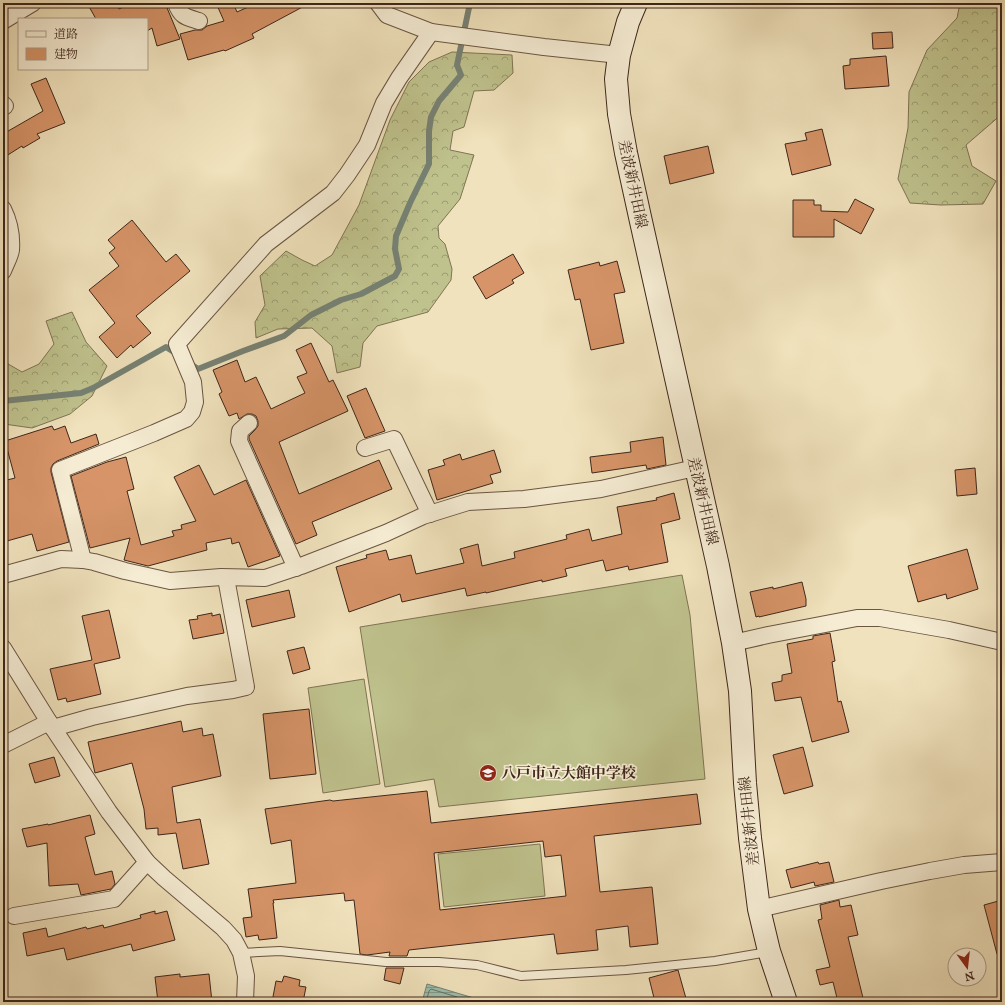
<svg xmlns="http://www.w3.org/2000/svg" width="1005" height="1005" font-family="'IM FELL Great Primer','Noto Serif JP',serif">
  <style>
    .forest { fill: url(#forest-crowns); stroke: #7f7454 }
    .pitch { fill: #bfc28d; stroke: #7f7454 }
    .water { fill: url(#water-rules); stroke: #768173 }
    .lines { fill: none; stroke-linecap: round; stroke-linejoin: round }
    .shore { stroke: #6d7264; stroke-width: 1 }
    .stream { stroke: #768173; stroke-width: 6 }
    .building { fill: #d69468; stroke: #3f261b; fill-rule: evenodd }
    .service-casing { stroke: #6b5543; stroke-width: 10 }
    .minor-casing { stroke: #6b5543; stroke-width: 18 }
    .secondary-casing { stroke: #3f261b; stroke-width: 24 }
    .service { stroke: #f5ecd3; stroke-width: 8 }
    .minor { stroke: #f5ecd3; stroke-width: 16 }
    .secondary { stroke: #f5ecd3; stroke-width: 22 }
    .labels { text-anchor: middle; stroke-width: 3.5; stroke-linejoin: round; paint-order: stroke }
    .street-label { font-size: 15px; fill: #3f261b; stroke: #f5ecd3 }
    .poi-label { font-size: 15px; font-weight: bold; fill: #3f261b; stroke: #f5ecd3; text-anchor: start }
  </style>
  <defs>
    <pattern id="forest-crowns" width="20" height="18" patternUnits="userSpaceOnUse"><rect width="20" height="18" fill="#bfc28d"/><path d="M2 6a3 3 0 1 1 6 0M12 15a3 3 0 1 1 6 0" fill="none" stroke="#9d9d72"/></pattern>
    <pattern id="water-rules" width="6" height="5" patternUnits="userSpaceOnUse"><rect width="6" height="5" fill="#9bbead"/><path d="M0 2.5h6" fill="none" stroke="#809a8c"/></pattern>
  </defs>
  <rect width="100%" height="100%" fill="#f0e2bc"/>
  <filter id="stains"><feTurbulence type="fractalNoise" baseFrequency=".005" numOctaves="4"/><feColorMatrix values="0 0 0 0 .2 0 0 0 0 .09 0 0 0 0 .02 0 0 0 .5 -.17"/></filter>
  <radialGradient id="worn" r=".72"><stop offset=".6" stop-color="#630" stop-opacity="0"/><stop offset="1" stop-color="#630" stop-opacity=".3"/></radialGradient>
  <!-- forest -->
  <g class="forest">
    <polygon points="960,3 1002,3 1002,114 966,145 972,166 996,181 983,204 941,205 910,203 898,179 908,128 909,92 927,50 957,18"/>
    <polygon points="452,52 512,55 513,73 494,90 474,91 464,127 453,131 450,150 474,155 460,199 438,226 439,238 445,244 452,269 451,280 428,312 377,326 363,343 360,367 337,373 332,346 312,328 278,329 256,338 255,322 265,305 260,276 286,251 302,260 315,266 332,255 359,205 390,120 409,82 429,62"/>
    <polygon points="72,312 86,342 107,366 92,396 70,414 32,428 4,424 3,422 3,361 22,372 39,364 54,344 46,321"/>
  </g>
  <!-- pitch -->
  <g class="pitch">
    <polygon points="682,575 690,615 705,779 439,807 434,779 385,787 360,627"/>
    <polygon points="364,679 380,784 323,793 308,688"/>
    <polygon points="540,844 545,896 444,907 438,854"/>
  </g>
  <!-- water -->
  <polygon class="water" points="427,984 487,1002 422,1002"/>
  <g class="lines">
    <!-- shore -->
    <polyline class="shore" points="426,1002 429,991 431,989 473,1002"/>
    <!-- stream -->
    <g class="stream">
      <polyline points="189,363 198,369 243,351 284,336 311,315 341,300 361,294 395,276 399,269 395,249 396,236 410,203 429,164 429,131 431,117 439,101 461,75 457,65 470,3"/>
      <polyline points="3,401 81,393 93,388 166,347 177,354"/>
    </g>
  </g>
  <!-- building -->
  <g class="building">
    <polygon points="87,3 115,3 119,9 133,3 165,3 180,39 157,46 152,28 147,31 147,19 96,19"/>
    <polygon points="216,3 233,3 237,12 257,3 310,3 252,34 254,38 225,51 224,50 188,60 180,34 195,30 202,30 207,26 224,21"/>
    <polygon points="892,32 893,48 873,49 872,33"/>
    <polygon points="886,56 889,86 845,89 843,66 850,65 850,59"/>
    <polygon points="46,78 65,123 37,134 40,138 23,148 22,146 3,158 3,134 43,111 31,84"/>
    <polygon points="822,129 831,165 792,175 785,144 807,140 805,133"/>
    <polygon points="708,146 714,173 670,184 664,156"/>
    <polygon points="855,199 874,209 861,234 834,219 834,237 793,237 793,200 814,200 814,205 821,205 821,211 848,212"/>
    <polygon points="132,220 166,262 176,254 190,271 136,316 151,333 133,348 131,345 117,358 99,337 115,323 89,290 119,266 109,253 115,248 108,240"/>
    <polygon points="513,254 524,273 512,280 514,283 486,299 473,277"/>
    <polygon points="617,261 625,292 614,294 624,343 591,350 580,299 575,300 568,270 599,262 600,266"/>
    <polygon points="311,343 329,382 333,380 348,411 279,442 299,494 379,460 392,489 312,522 317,535 296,544 249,439 249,436 255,430 258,426 258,421 256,416 252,414 247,414 239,419 237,413 229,416 219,394 222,392 213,370 237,360 245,382 256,377 271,409 305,393 297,377 307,373 296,350"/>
    <polygon points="366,388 385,431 365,438 347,396"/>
    <polygon points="52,426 54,430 65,426 71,443 96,434 99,444 57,461 53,464 51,468 51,472 69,542 37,551 32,534 7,541 3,527 3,481 15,478 5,441"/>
    <polygon points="663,437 666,465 647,469 646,465 592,473 590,457 631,452 630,442"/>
    <polygon points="494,450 501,472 490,475 493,483 437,500 428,470 445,465 443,460 460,454 462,460"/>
    <polygon points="126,457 134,489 127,491 141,545 174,536 172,531 182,529 181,525 196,521 174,477 199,465 214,495 246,480 280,556 248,567 239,542 232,544 231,538 206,543 207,550 148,566 124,560 130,538 90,548 71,476 107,462"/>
    <polygon points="975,468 977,494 957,496 955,470"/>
    <polygon points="674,493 680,519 661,524 668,562 629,570 628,566 606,571 603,560 565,569 567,576 542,582 542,580 486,593 486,592 467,596 465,588 402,602 400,594 349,612 336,567 367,558 366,555 386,550 389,560 411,555 416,574 464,563 460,549 478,544 482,566 515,558 514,552 567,539 566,535 589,529 592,541 622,534 617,507 657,500 656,498"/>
    <polygon points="967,549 978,589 947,599 946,594 918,602 908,566"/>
    <polygon points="802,582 806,599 806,606 759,617 759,616 756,617 750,592 773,587 773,589"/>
    <polygon points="289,590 295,617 252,627 246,600"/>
    <polygon points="109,610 120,658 94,664 101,694 67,702 66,698 58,700 50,669 92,660 82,616"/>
    <polygon points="212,613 212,616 220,614 224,633 193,639 189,620 198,619 197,616"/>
    <polygon points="830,633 835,661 832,662 838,702 841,701 849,732 812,742 801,697 775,701 772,683 782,681 782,675 792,673 787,644 813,639 813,636"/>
    <polygon points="304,647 310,669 293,674 287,651"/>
    <polygon points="309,709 316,774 270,779 263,714"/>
    <polygon points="181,721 183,732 202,728 203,736 213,734 221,776 172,787 177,823 200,819 209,864 183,869 176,833 158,835 158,828 146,829 144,809 132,763 95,773 88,742"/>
    <polygon points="803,747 813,786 784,794 773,755"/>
    <polygon points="54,757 60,776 35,783 29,764"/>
    <path d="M427 791 431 823 697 794 701 824 594 836 600 892 652 887 658 944 630 947 628 926 596 930 598 950 557 954 554 934 409 950 407 956H389L390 952 367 955 360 954 354 900 345 901 344 893 273 900 274 903H273L277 938 259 940 258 935 246 937 243 918 252 917 248 889 296 883 291 840 271 844 265 809 330 800 333 801ZM543 841 545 857 561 855 566 896 440 910 434 853Z"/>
    <polygon points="90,815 95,834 85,837 95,875 112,871 115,884 111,889 81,895 78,884 49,886 47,843 27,847 22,829 48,824 48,825"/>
    <polygon points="818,862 819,864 829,862 834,882 815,886 814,882 791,888 786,870"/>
    <polygon points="839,900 840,907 851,905 858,935 848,937 864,1002 838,1002 833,982 820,985 816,970 830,967 818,920 822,919 820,905"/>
    <polygon points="1002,900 1002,953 997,954 984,905"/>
    <polygon points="155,911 155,914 167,911 175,940 133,951 131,944 67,960 64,948 27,956 23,933 46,928 48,937 86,927 87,929 103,925 104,928 141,918 140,915"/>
    <polygon points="386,968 404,968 400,984 384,980"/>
    <polygon points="678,970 687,1002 655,1002 649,978"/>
    <polygon points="180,974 180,977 209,974 212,1002 158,1002 155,977"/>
    <polygon points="284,976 300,980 299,986 306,987 303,1002 272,1002 276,981 282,982"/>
  </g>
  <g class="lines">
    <!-- service casing -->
    <g class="service-casing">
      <polyline id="service" points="241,953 280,951 386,962 439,962 477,965 521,976 626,970 715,961 768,952"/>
    </g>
    <!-- minor casing -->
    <g class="minor-casing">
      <g id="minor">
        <path d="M176 3C181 17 186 17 199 21"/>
        <polyline points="378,3 387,15 431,32 544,47 619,55"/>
        <polyline points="3,21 33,3"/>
        <polyline points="3,104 5,106 3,107"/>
        <path d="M3 209C9 221 12 236 11 250 10 257 5 265 3 271"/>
        <polyline points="249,423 240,431 239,441 296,568"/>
        <polyline points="365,448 394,439 430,514"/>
        <polyline points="83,560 60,470 154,433 186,419 192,412 195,402 193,382 177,344 266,244 333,193 347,175 367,145 384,103 399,78 431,32"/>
        <polyline points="3,575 61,559 83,560 94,562 125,571 170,581 221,577 265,578 301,566 386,533 423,516 468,502 524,499 601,489 695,468"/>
        <polyline points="733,643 768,635 857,618 880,618 949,630 1002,642"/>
        <polyline points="3,648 49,722 109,812 147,862 164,878 223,928 234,940 241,953 246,976 245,1002"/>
        <polyline points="53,728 92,717 187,696 233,690 246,687 226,578"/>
        <polyline points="3,745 49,722"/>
        <polyline points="759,909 881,881 930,871 964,865 1002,862"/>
        <polyline points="14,916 114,899 147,862"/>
      </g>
    </g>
    <!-- secondary casing -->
    <g class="secondary-casing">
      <polyline id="secondary" points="636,3 628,22 619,55 616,79 619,114 626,153 640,217 718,566 733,643 740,691 745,783 750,838 759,909 769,951 786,1002"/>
    </g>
    <!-- service -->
    <use href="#service" class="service"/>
    <!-- minor -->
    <use href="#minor" class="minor"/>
    <!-- secondary -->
    <use href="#secondary" class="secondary"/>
  </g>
  <!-- icons -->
  <defs>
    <g id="school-disc" transform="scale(0.9)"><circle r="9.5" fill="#8f2418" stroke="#f5ecd3"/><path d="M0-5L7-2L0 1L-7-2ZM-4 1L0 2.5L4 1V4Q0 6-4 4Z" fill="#fff"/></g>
  </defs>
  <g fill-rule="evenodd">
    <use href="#school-disc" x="488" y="773"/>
  </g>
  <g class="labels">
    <!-- street labels -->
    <g class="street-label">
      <text transform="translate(633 184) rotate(78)" y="5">差波新井田線</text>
      <text transform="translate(703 501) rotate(77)" y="5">差波新井田線</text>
      <text transform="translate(749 821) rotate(-96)" y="5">差波新井田線</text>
    </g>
    <!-- poi labels -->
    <g class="poi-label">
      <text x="501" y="778">八戸市立大館中学校</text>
    </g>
  </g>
  <!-- margin -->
  <rect width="1005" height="1005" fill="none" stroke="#f0e2bc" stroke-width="16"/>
  <rect x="4" y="4" width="997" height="997" fill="none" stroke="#3f261b" stroke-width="2"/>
  <rect x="8" y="8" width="989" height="989" fill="none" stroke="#3f261b"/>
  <!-- legend -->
  <rect x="18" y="18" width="130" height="52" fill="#f5ecd3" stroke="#ac9d89"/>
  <rect x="26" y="31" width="20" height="6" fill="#f5ecd3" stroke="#ac9d89"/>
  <text x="54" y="38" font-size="12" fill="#3f261b">道路</text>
  <rect x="26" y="48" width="20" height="12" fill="#d69468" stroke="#ac9d89"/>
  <text x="54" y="58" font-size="12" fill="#3f261b">建物</text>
  <!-- north arrow -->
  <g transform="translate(967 967) rotate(165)"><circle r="19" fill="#f5ecd3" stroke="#ac9d89"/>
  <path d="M0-3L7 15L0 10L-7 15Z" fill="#8f2418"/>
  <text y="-6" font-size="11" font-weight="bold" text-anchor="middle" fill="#3f261b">N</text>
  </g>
  <rect width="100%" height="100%" filter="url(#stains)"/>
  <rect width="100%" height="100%" fill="url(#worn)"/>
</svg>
